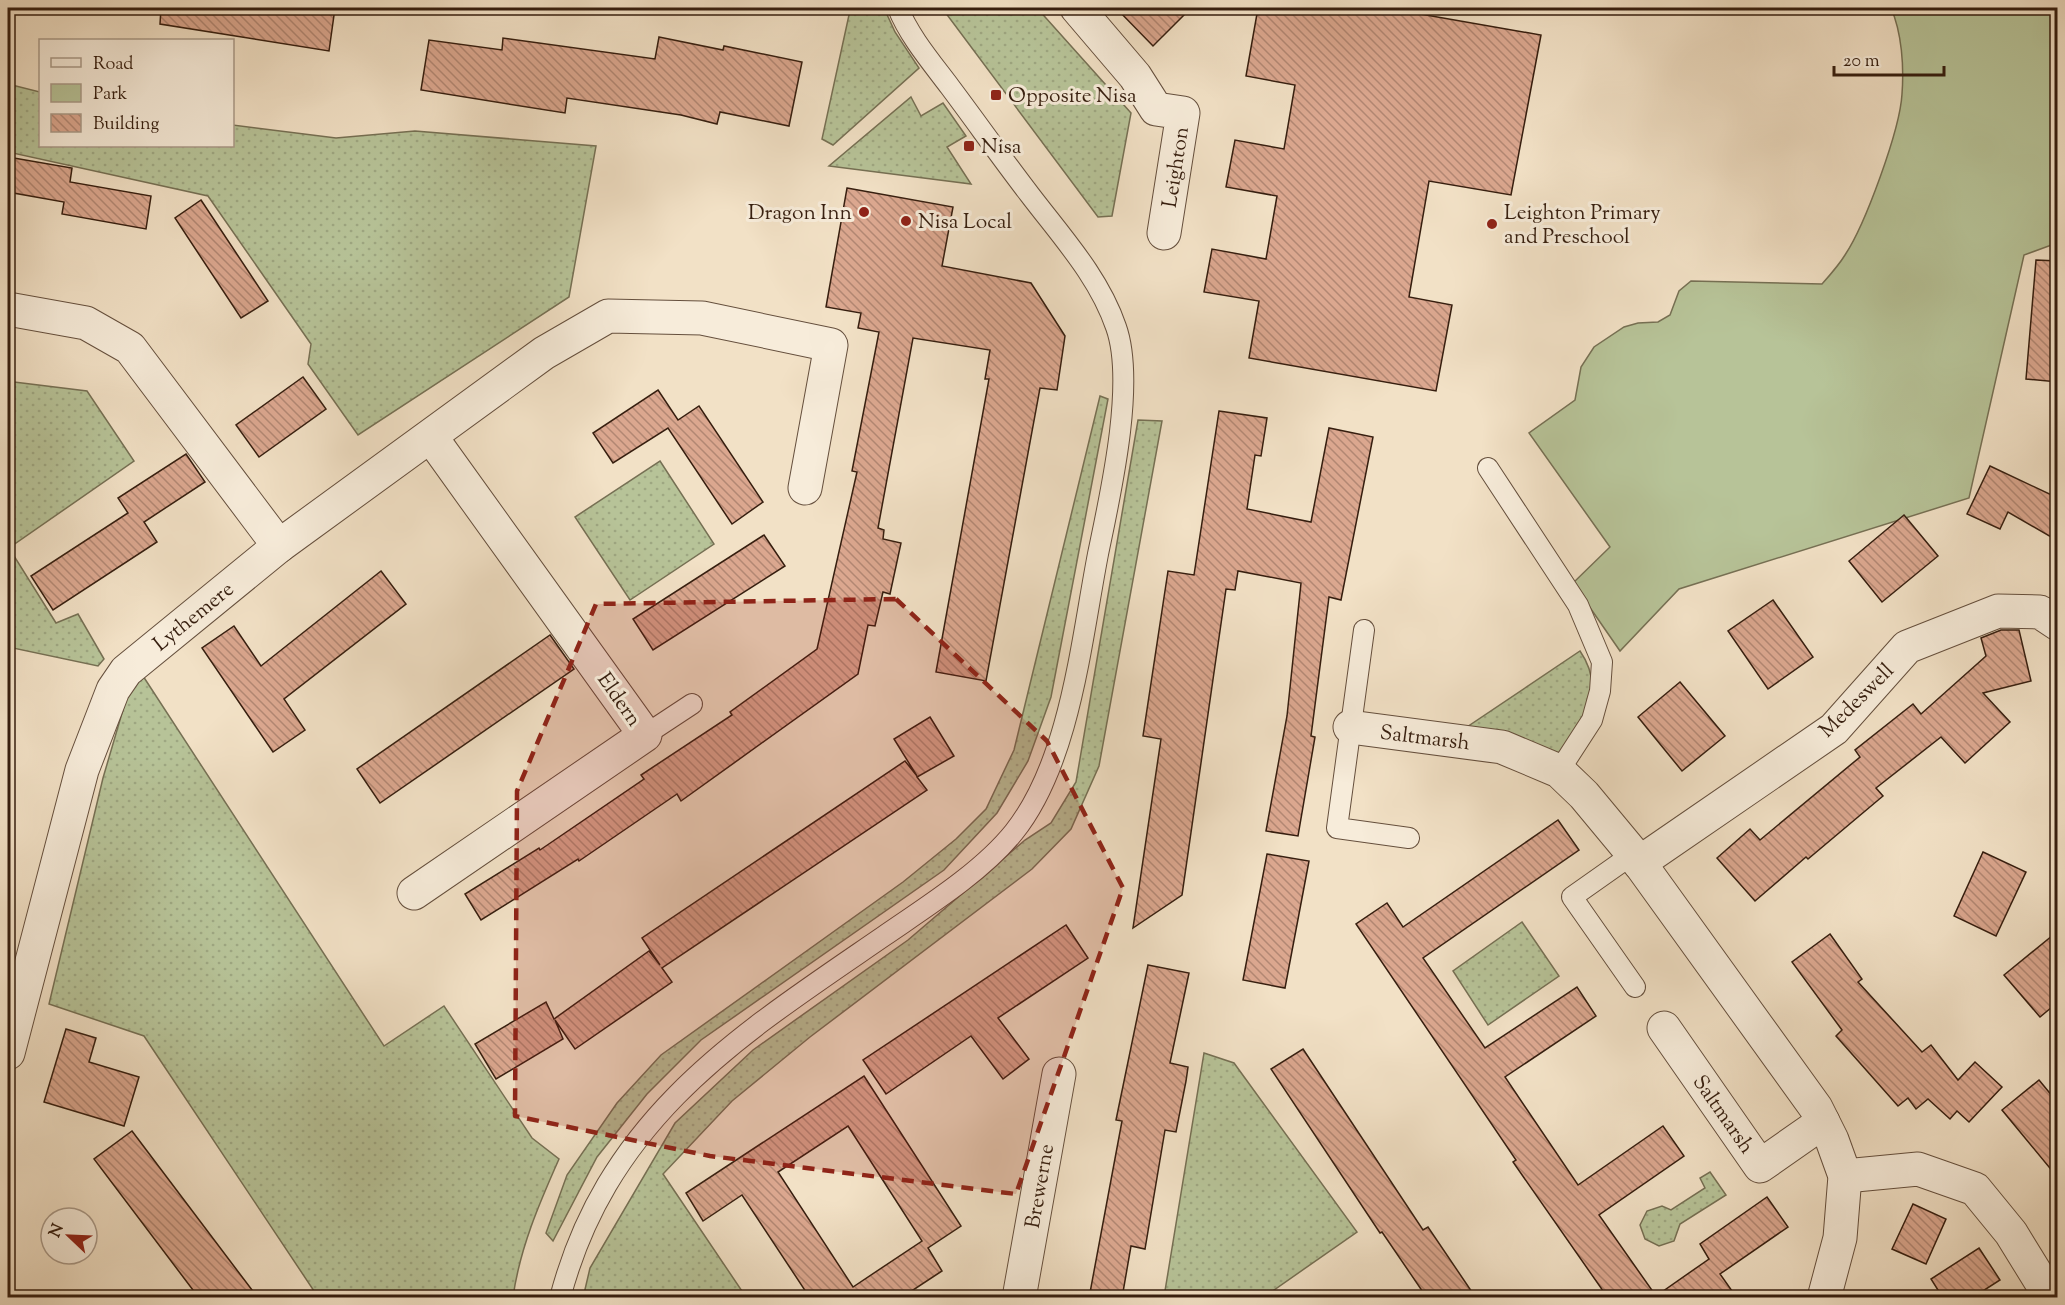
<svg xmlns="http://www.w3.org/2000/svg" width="2065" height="1305" font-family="'Sorts Mill Goudy',serif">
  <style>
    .grass { fill: url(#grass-dots); stroke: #767054; stroke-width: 1.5 }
    .park { fill: #b7c398; stroke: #767054; stroke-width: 1.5 }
    .building { fill: url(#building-back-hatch); stroke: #361e0f; stroke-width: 1.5; fill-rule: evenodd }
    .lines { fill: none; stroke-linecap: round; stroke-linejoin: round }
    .service-casing { stroke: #654f3d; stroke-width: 22 }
    .minor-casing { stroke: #654f3d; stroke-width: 35 }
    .service { stroke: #f7ecda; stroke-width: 20 }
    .minor { stroke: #f7ecda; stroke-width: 33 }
    .marked { fill: #8f2418; fill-opacity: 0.2; stroke: #8f2418; stroke-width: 4.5; stroke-dasharray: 12 8; stroke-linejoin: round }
    .poi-dot { fill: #8f2418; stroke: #f7ecda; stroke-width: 2 }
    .labels { text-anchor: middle; stroke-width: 6; stroke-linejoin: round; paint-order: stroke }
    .poi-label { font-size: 21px; fill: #361e0f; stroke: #f7ecda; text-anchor: start }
    .street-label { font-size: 21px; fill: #361e0f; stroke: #f7ecda }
  </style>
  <defs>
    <pattern id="grass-dots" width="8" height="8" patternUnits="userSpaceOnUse" patternTransform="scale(1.5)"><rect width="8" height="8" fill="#b7c398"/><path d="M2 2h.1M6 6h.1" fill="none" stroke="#9ea782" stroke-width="1.8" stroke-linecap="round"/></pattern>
    <pattern id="building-back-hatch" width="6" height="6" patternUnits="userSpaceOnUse" patternTransform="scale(1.5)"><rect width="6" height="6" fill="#dba78f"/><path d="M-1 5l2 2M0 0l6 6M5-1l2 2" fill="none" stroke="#b28773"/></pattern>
  </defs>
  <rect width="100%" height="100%" fill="#f2e1c6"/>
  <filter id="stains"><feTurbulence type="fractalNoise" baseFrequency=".00333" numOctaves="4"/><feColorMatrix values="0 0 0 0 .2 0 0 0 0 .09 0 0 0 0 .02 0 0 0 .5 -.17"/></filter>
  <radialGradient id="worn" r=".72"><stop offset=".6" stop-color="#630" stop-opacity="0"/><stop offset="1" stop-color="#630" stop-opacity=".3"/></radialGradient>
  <!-- grass -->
  <g class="grass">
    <polygon points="847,8 884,8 895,32 919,68 833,145 822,139 849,15"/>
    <polygon points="942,8 1037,8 1131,113 1112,216 1098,217"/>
    <polygon points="8,84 40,92 40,146 232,146 233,125 336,138 415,131 596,146 569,297 358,435 308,364 311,344 208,196 8,152"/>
    <polygon points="911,97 921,116 943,103 966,136 947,147 971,184 829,166"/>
    <polygon points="14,382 87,391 134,461 9,548 56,623 78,614 104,659 98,666 8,647 8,425"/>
    <polygon points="1100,396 1108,399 1051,697 1028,761 997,813 944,870 701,1040 647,1094 597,1157 553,1241 546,1233 567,1175 617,1103 661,1055 903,882 956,839 986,809 1014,750"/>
    <polygon points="1138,420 1162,421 1099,766 1071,829 1032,869 810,1037 732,1101 663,1174 746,1297 583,1298 590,1268 675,1123 753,1050 908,940 1025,840 1051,823 1076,782"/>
    <polygon points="660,461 714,544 630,600 575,517"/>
    <path d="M1580 651C1609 693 1579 724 1555 759L1464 729Z"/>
    <path d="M143 676 384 1046 444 1006 532 1138 559 1159C539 1204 520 1248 513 1297H318L144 1036 49 1004 103 778 127 696Z"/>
    <polygon points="1522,922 1559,976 1488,1025 1453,971"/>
    <polygon points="1204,1053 1234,1063 1357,1232 1264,1297 1164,1297"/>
    <polygon points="1710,1172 1726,1195 1680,1224 1674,1241 1659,1246 1645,1239 1640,1225 1647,1211 1662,1206 1671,1210 1705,1188 1700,1178"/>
  </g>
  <!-- park -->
  <path class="park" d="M1891 8H2057V243L2024 255 1969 498 1679 589 1620 651 1573 583 1610 547 1529 433 1575 400 1581 367 1594 347 1624 327 1638 323 1658 322 1670 315 1679 291 1691 281 1822 284C1830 275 1839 265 1845 255 1865 225 1900 130 1902 94 1904 67 1902 33 1891 8Z"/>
  <!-- building -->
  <g class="building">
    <polygon points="161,8 335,8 329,51 160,24"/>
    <polygon points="1116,8 1191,8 1153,46"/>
    <polygon points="1258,8 1386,8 1541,35 1511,195 1429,181 1409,297 1452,305 1436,391 1249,358 1259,301 1204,292 1212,249 1266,259 1277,196 1226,187 1235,140 1284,149 1295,85 1246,76"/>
    <polygon points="659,37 723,50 724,46 802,62 789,126 720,112 717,124 681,115 567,98 565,113 421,90 429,40 502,50 503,38 655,59"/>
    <polygon points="8,157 72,168 70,182 151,196 146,229 62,214 64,202 8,192"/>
    <polygon points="847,188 953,207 942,266 1031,283 1065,336 1057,390 1040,388 986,681 936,672 989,379 985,379 990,350 913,338 878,528 884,530 883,539 901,543 890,594 883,592 875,626 868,625 858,674 681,801 677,794 579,861 578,859 481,920 465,894 539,848 540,850 644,779 641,775 732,715 730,712 817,649 857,472 852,471 879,332 858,328 861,313 826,307"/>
    <polygon points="201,200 268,301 241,318 175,218"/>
    <polygon points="2036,260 2058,261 2058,382 2026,379"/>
    <polygon points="303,377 326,409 259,457 236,425"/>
    <polygon points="658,390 678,420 699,406 763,502 732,524 668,428 613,463 593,433"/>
    <polygon points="1219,411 1267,418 1261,456 1255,455 1247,509 1311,522 1329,428 1373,437 1341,600 1329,597 1311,736 1315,737 1298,836 1266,831 1287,716 1301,583 1238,571 1235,590 1226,589 1182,895 1133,928 1161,739 1143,736 1168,571 1194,575"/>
    <polygon points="186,454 205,482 144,522 157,542 53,610 31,576 128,513 118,498"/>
    <polygon points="1990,466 2058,498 2058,541 2008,512 2000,529 1967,514"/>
    <polygon points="1904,515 1938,556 1882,602 1849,561"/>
    <polygon points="764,535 785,566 653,650 633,619"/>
    <polygon points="381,571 406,604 284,699 305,730 273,752 202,648 234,626 261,666"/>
    <polygon points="1773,600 1813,657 1768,689 1728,631"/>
    <polygon points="2001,630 2019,630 2031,681 1983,693 2010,722 1965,763 1941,737 1876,788 1883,796 1808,859 1806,857 1755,901 1717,858 1750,829 1760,840 1860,757 1855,750 1913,704 1921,714 1986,656 1981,638"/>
    <polygon points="550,635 574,669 380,803 357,769"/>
    <polygon points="1680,682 1725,736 1682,771 1638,717"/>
    <polygon points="930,717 954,756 917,777 927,790 662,968 672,982 575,1049 555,1020 563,1039 496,1079 475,1044 546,1002 554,1019 649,951 660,965 642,938 905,761 917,776 894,739"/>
    <polygon points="1558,820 1579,850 1423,958 1485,1048 1577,987 1596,1016 1505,1077 1578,1185 1663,1126 1684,1156 1599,1215 1656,1296 1709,1259 1700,1244 1767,1197 1788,1227 1720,1274 1737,1298 1608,1298 1513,1162 1516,1160 1356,924 1387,903 1403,927"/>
    <polygon points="1983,852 2026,872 1996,936 1954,916"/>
    <polygon points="1267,854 1309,861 1285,988 1243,980"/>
    <polygon points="1066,925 1088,958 998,1018 1029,1059 1003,1079 971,1036 886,1094 863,1060"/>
    <polygon points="2058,931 2058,1002 2040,1017 2004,975"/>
    <polygon points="1830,934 1862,979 1858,982 1922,1052 1931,1045 1958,1080 1975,1062 2002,1087 1969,1122 1957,1111 1950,1119 1928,1099 1916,1109 1908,1098 1898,1106 1836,1036 1842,1030 1792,962"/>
    <polygon points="1148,965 1189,973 1170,1063 1188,1067 1186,1081 1176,1132 1165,1130 1145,1249 1131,1246 1122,1298 1089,1298 1122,1121 1116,1120"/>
    <polygon points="66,1029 96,1038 89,1062 139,1077 124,1126 44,1102"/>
    <polygon points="1303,1049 1423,1230 1428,1227 1476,1298 1427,1298 1382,1232 1380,1233 1271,1069"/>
    <path d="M864 1076 961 1226 928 1248 942 1271 901 1298H810L742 1195 703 1221 686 1193ZM848 1126 922 1241 853 1287 778 1172Z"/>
    <polygon points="2039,1080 2058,1103 2058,1178 2002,1110"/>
    <polygon points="132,1131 258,1298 199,1298 94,1159"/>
    <polygon points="1913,1204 1946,1219 1926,1264 1892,1249"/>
    <polygon points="1979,1248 2000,1280 1972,1298 1943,1298 1931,1279"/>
  </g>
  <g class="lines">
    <!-- service casing -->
    <g class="service-casing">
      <g id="service">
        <polyline points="1488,468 1578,605 1602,662 1600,691 1592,720 1559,771"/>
        <polyline points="1364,630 1337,828 1409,838"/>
        <polyline points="645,735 692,704"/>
        <polyline points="1633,854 1572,897 1635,987"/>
        <path d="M560 1298C608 1116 740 1035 884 936 926 907 982 872 1014 832 1070 762 1081 642 1098 554 1110 496 1136 383 1116 327 1099 277 1062 237 1030 195 1003 160 977 123 950 87 932 63 909 36 898 8"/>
      </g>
    </g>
    <!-- minor casing -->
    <g class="minor-casing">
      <g id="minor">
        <polyline points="1077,8 1135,76 1156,109 1183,113 1164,233"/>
        <polyline points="8,309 86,323 130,348 279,546 126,671 113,690 82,770 8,1053"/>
        <polyline points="279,546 544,353 608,316 702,318 831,345 805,488"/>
        <polyline points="1350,727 1502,747 1559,771 1584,795 1633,854 1816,1108 1832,1140 1845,1176 1840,1238 1824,1298"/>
        <polyline points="1639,863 1834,729 1907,647 1998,611 2040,612 2058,624"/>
        <polyline points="414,893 645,735 431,437"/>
        <polyline points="1664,1028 1760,1166 1823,1122"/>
        <polyline points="1845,1176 1918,1169 1975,1189 2011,1233 2051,1298"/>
        <polyline points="1019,1298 1059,1074"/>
      </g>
    </g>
    <!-- service -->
    <use href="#service" class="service"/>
    <!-- minor -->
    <use href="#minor" class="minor"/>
  </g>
  <!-- marked area -->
  <path class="marked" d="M896 599 1047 741 1123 888 1016 1194 710 1156 515 1116 517 791 596 604Z"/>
  <!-- markers -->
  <g class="poi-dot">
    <rect x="990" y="89" width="12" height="12" rx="3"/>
    <rect x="963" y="140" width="12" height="12" rx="3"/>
    <circle cx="864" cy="212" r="6"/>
    <circle cx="906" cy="221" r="6"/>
    <circle cx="1492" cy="224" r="6"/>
  </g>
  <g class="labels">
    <!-- poi labels -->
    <g class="poi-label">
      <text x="1008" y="102">Opposite Nisa</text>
      <text x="981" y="153">Nisa</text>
      <text x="852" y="219" text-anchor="end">Dragon Inn</text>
      <text x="1504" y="219">Leighton Primary<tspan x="1504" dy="24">and Preschool</tspan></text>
      <text x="918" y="228">Nisa Local</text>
    </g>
    <!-- street labels -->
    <g class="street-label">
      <text transform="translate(1175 167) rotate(-81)" y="7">Leighton</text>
      <text transform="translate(193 616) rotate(-39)" y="7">Lythemere</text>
      <text transform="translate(620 699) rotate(55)" y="7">Eldern</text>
      <text transform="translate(1856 700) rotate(-45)" y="7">Medeswell</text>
      <text transform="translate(1425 737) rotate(7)" y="7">Saltmarsh</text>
      <text transform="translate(1724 1114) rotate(55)" y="7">Saltmarsh</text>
      <text transform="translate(1039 1186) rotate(-80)" y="7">Brewerne</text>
    </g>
  </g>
  <!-- margin -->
  <rect width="2065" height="1305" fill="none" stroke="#f2e1c6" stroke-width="30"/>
  <rect x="9" y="9" width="2047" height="1287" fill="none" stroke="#361e0f" stroke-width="3"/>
  <rect x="15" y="15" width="2035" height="1275" fill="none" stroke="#361e0f" stroke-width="1.5"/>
  <!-- legend -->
  <rect x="39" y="39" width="195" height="108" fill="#f7ecda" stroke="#aa9a89" stroke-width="1.5"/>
  <rect x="51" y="58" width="30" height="9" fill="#f7ecda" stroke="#aa9a89" stroke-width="1.5"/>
  <text x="93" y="69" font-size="18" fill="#361e0f">Road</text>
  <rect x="51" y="84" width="30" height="18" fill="#b7c398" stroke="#aa9a89" stroke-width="1.5"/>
  <text x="93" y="99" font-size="18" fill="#361e0f">Park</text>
  <rect x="51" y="114" width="30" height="18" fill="url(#building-back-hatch)" stroke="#aa9a89" stroke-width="1.5"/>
  <text x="93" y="129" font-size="18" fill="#361e0f">Building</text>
  <!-- north arrow -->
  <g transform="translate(69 1236) rotate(293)"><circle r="28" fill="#f7ecda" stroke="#aa9a89" stroke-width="1.5"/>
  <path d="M0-4.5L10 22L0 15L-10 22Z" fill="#8f2418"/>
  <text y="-9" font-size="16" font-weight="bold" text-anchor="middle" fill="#361e0f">N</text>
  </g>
  <!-- scale -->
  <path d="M1834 66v9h110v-9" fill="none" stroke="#361e0f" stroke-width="3"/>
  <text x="1843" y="66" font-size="18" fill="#361e0f" stroke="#f7ecda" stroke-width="4.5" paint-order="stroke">20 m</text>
  <rect width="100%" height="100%" filter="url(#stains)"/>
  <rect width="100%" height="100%" fill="url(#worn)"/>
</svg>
